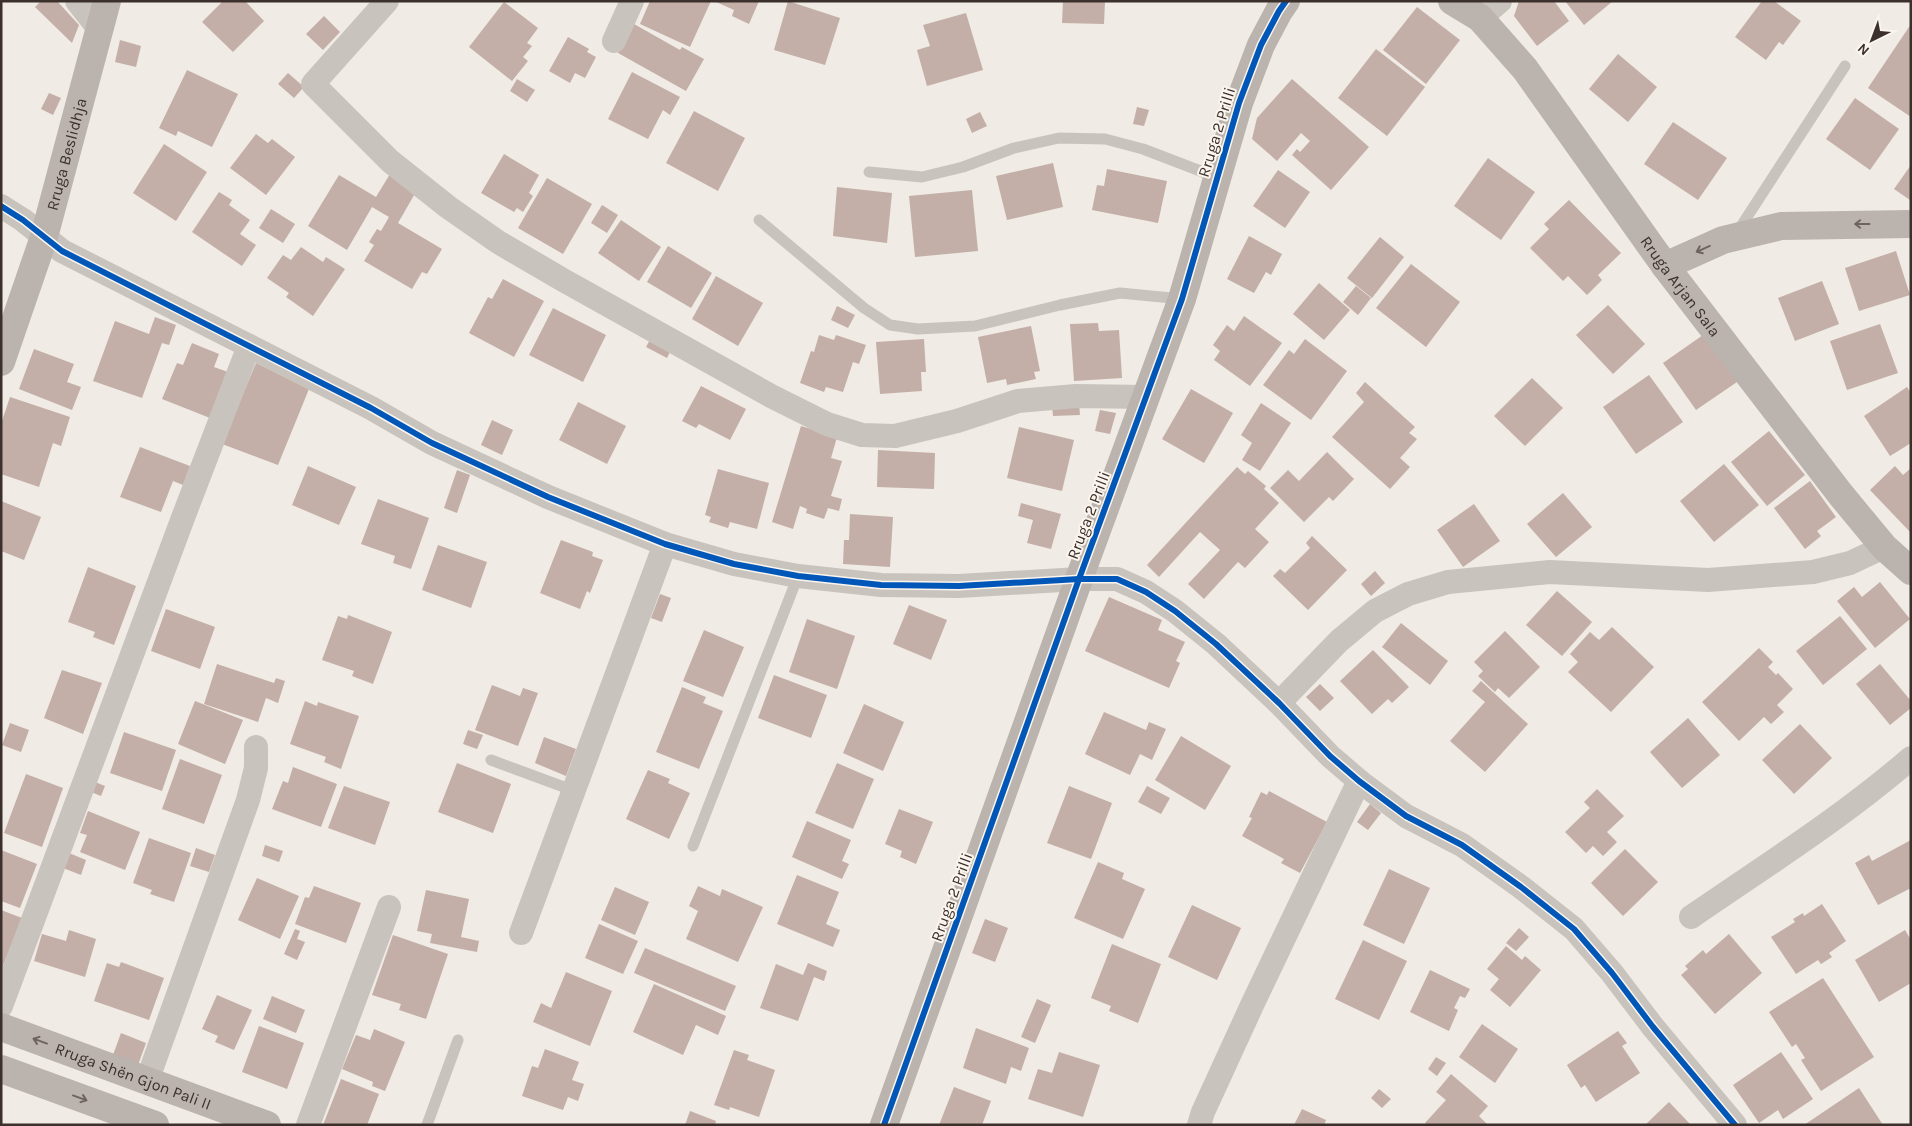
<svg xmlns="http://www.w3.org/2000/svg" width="1912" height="1126" font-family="Karla,sans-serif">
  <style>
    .building { fill: #c3afa7 }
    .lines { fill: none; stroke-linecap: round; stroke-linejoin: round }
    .lane { stroke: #c9c3be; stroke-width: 11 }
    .street { stroke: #c9c3be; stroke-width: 24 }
    .secondary { stroke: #bab3ae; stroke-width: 28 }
    .cycleway-casing { stroke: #fbf5ee; stroke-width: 9 }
    .cycleway { stroke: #0057b8; stroke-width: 6 }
    .oneway { stroke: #6e645f }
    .labels { text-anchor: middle; stroke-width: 4; stroke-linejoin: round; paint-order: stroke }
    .street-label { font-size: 16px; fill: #3b302b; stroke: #fbf5ee }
  </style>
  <rect width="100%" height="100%" fill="#f0ebe5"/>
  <!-- building -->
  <g class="building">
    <polygon points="41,1 57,1 79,25 72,43 35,7"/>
    <polygon points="223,1 245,1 264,21 233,52 202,22"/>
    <polygon points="650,1 711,1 690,47 640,24"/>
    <polygon points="714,1 759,1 749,24 732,16 734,10"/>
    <polygon points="788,1 840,18 825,65 774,50"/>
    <polygon points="1063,1 1105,1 1104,24 1062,23"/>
    <polygon points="1519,1 1554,1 1569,21 1537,46 1514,16"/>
    <polygon points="1565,1 1613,1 1584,25"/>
    <polygon points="1762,1 1774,1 1801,21 1783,45 1779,42 1766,60 1735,37"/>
    <polygon points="504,2 538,28 527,43 532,46 523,57 528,61 512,81 469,47"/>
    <polygon points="1417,7 1460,40 1426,84 1383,50"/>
    <polygon points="966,13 983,70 927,86 917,50 930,46 923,25"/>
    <polygon points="324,16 340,32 323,50 306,34"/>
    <polygon points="634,24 680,50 682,47 704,59 686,91 618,53"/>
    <polygon points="1911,24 1911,117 1868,88"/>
    <polygon points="568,37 589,49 587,52 596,57 585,78 575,73 570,83 549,71"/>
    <polygon points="120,40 141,46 136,67 115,62"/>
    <polygon points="1376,49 1425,87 1387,136 1338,98"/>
    <polygon points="1618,54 1657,87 1628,122 1589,89"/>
    <polygon points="187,70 238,94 212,147 178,131 176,136 159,128"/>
    <polygon points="632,72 680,97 670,115 663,110 648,139 608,119"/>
    <polygon points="288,73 304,87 294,98 278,84"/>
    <polygon points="517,79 535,90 527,102 510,91"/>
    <polygon points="1292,79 1369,147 1331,190 1292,155 1297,149 1300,152 1310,141 1301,133 1277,161 1252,139 1257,118"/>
    <polygon points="49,93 61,98 53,115 41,109"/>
    <polygon points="1855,98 1899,129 1870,170 1826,139"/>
    <polygon points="1137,107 1149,110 1144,126 1133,124"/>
    <polygon points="694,111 745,138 718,191 666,163"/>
    <polygon points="980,112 987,126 972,133 966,119"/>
    <polygon points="1673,122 1727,158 1698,200 1644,164"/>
    <polygon points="256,134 268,143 272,139 295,157 266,195 230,168"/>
    <polygon points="164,144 207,172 176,221 133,193"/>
    <polygon points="504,154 539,175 529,193 533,196 523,212 517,208 514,212 481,193"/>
    <polygon points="1488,158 1535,192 1501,240 1454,206"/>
    <polygon points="1053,163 1063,207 1007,220 996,176"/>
    <polygon points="1911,165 1911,198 1910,200 1894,189"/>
    <polygon points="1107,169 1167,181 1158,223 1092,210 1097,185 1104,186"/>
    <polygon points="1278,170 1310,192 1285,228 1253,206"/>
    <polygon points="390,174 417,190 398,223 442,249 427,274 422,272 412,289 364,261 374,245 369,242 377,229 381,231 389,217 372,207 347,250 308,226 339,175 376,197"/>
    <polygon points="547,178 592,204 563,254 518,228"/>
    <polygon points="837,187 892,193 887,243 833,236"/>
    <polygon points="972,190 978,251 915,257 909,196"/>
    <polygon points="219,192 232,200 229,205 250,220 240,234 256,245 242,266 192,232"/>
    <polygon points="1569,200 1621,253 1598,275 1602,280 1587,295 1568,276 1563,281 1530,248 1549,229 1544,224"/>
    <polygon points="602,205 618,215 607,233 591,223"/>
    <polygon points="271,209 295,224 283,243 259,228"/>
    <polygon points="621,220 661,247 639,281 598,253"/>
    <polygon points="1249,236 1282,254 1271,275 1266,272 1254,293 1227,279"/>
    <polygon points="1380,237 1404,257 1372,298 1347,278"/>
    <polygon points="668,246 712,273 691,308 647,282"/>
    <polygon points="301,247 323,262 326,257 345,269 313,316 286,297 289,293 267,278 283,255 291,260"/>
    <polygon points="1896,251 1910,295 1859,311 1845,268"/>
    <polygon points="1411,264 1460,302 1426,347 1376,308"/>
    <polygon points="716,276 763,303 738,346 692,319"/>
    <polygon points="503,279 544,301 514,357 469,333 488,297 492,299"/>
    <polygon points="1822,281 1839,324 1795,341 1778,298"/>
    <polygon points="1319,283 1350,310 1324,340 1293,314"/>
    <polygon points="1356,286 1371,298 1358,315 1343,302"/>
    <polygon points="1608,305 1645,344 1613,374 1576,335"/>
    <polygon points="837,306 855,315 848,328 831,320"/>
    <polygon points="553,308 606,335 583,382 529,355"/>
    <polygon points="1244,316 1282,343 1250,386 1214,360 1220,351 1213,345 1227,325 1234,331"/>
    <polygon points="155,317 176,325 169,345 162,343 142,398 93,381 115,321 149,334"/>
    <polygon points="1098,323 1099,331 1119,330 1122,378 1074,381 1070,324"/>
    <polygon points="1880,324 1898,373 1847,390 1830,341"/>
    <polygon points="1031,326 1040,371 1034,372 1036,379 1007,385 1006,379 987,383 978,337"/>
    <polygon points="819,335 834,340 836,335 866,345 859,364 853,362 843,392 826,387 824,392 800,383 811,351 814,352"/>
    <polygon points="1703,335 1737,382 1696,410 1663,363"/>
    <polygon points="652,336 673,346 667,358 646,347"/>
    <polygon points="924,339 926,372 921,372 922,391 880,394 876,342"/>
    <polygon points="1305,339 1347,371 1311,420 1263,385 1289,350 1294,354"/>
    <polygon points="192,343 219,354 214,367 228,372 210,418 162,399 177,363 183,365"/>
    <polygon points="34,349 74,364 67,382 81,387 72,410 19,389"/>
    <polygon points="256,363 309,389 278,465 222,444"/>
    <polygon points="1649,375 1683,422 1636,454 1603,407"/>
    <polygon points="1532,378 1563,408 1525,446 1494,416"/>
    <polygon points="1365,382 1415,427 1409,433 1417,439 1400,458 1410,467 1390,489 1332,437 1364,402 1356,393"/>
    <polygon points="701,386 746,409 730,440 699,424 696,428 682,421"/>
    <polygon points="1907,387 1911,393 1911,443 1890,456 1864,416"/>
    <polygon points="1191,389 1233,413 1204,463 1162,439"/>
    <polygon points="10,397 70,417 61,446 53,443 39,487 1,474 1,424"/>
    <polygon points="578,402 626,426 607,464 559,440"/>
    <polygon points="1079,403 1080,415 1053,416 1052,404"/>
    <polygon points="1261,403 1291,423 1260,471 1242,460 1252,443 1241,435"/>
    <polygon points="1100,410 1116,413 1110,434 1095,431"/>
    <polygon points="492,420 513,430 502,455 481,445"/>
    <polygon points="801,426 837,437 831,458 842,461 831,496 842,499 839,511 828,508 824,519 806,513 807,509 800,506 793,529 772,522"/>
    <polygon points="1019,427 1074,440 1062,491 1007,478"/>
    <polygon points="1769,431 1805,475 1767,506 1731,462"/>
    <polygon points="140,447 190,466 183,485 173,481 161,512 120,497"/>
    <polygon points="878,450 935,453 934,489 877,487"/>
    <polygon points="1327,452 1354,479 1333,501 1329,497 1304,522 1270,488 1288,470 1299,481"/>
    <polygon points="1724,464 1759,505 1714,542 1680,501"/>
    <polygon points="308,466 356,487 339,525 292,505"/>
    <polygon points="1895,466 1903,475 1911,468 1911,533 1870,490"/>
    <polygon points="1237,467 1245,474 1248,471 1266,486 1264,489 1279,503 1255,529 1269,542 1245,568 1238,562 1204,599 1188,584 1220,550 1200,532 1159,577 1147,565"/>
    <polygon points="718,469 769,483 757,529 730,522 728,528 709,522 711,517 705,515"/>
    <polygon points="457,470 470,475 457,513 444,508"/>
    <polygon points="1810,481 1836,517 1817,531 1821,536 1805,549 1774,508"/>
    <polygon points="1563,493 1592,527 1556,557 1527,524"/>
    <polygon points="378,499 429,518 411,569 393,563 395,556 361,544"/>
    <polygon points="1,501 41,517 24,560 1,551"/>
    <polygon points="1021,503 1061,514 1051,549 1027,543 1033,520 1018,516"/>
    <polygon points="1474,504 1500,541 1463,567 1437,530"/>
    <polygon points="850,514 893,517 890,567 843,564 844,540 849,540"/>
    <polygon points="1312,536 1347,570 1308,610 1273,576 1280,569 1285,573 1310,548 1306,543"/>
    <polygon points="561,540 593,552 592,556 603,560 590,593 587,591 580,609 540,593"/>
    <polygon points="438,545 487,562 471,608 422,590"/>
    <polygon points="88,567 136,586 114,645 93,637 95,632 68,622"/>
    <polygon points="1375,571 1385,583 1371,596 1361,584"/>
    <polygon points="1880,582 1910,619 1875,648 1837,601 1854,587 1862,597"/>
    <polygon points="1557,591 1592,622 1562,656 1526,625"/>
    <polygon points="660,594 671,598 662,622 651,618"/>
    <polygon points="1109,597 1162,620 1158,630 1185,642 1176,661 1180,663 1169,688 1085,651"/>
    <polygon points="909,605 947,620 931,660 893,644"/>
    <polygon points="166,609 215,627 200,669 151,651"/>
    <polygon points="348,615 392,632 373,684 352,676 354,671 322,660 338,616 347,619"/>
    <polygon points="1840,616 1867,649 1823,685 1796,651"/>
    <polygon points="807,619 855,636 837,689 789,672"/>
    <polygon points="1401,623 1448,661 1430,685 1382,647"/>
    <polygon points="1612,627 1654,667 1611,712 1568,672 1578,662 1570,654 1590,632 1599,640"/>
    <polygon points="704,630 744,647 723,697 683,681"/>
    <polygon points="1505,631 1540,667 1509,698 1498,688 1495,692 1478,676 1483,671 1474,662"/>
    <polygon points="1759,648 1773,662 1768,667 1776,675 1778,673 1793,689 1777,705 1784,712 1771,724 1764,717 1739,741 1702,702"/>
    <polygon points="1373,650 1409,687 1392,703 1388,699 1372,714 1340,681"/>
    <polygon points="217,664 274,683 276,678 285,681 278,703 266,698 258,722 204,704"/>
    <polygon points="1880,664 1911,701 1911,708 1890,725 1856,684"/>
    <polygon points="62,670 102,683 83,734 44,718"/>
    <polygon points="774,675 827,695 811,738 758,718"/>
    <polygon points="1481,681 1528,724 1485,772 1450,741 1485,702 1472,691"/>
    <polygon points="1320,684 1334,698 1320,711 1306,697"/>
    <polygon points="492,685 520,696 523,688 538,693 518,746 475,730"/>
    <polygon points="682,687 706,697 703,703 723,711 699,769 656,752"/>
    <polygon points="195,701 243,720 225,764 178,744"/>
    <polygon points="305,701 317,706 318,702 359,716 341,769 324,762 326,757 290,744"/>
    <polygon points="864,704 904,722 883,771 843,753"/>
    <polygon points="1104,712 1146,730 1149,722 1166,729 1152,760 1140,754 1130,775 1085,754"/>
    <polygon points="1688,718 1720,755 1682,788 1650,752"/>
    <polygon points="10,723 29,730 21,752 2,745"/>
    <polygon points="1800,724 1832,758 1794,794 1762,760"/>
    <polygon points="468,730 483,735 477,749 463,744"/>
    <polygon points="124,732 176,750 162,791 110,773"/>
    <polygon points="1181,736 1231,766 1205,810 1155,780"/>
    <polygon points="544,737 576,749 566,776 535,763"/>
    <polygon points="180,759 222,775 204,824 162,809"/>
    <polygon points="457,763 511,784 493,833 438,812"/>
    <polygon points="837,763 874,779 853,829 815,813"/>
    <polygon points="293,767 337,784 321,827 272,809 283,781 288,783"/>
    <polygon points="648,770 670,779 668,783 690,793 669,839 626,819"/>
    <polygon points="26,774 63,788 42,847 4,833"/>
    <polygon points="95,782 105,786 101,796 91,792"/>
    <polygon points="344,786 390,802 375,845 328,828"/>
    <polygon points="1069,786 1112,803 1091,859 1047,843"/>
    <polygon points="1147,786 1170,798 1161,814 1138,802"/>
    <polygon points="1597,789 1624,816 1607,832 1617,842 1603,856 1593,846 1586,853 1565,832 1590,808 1584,802"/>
    <polygon points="1269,791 1327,822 1300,873 1281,863 1284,859 1242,836 1252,818 1249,817 1261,792 1267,795"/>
    <polygon points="1370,804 1381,813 1368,830 1357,822"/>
    <polygon points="899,809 933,822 916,864 900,857 902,851 885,844"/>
    <polygon points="88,811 140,832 125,870 80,852 87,835 80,833"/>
    <polygon points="807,821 851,840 842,861 849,864 842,879 792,857"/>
    <polygon points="149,838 191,853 174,902 150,894 152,890 133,883"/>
    <polygon points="1911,840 1911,888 1878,905 1855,863 1869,855 1872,861"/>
    <polygon points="265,845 283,851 279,862 262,856"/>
    <polygon points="196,848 215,855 209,872 190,866"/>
    <polygon points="1625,849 1658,882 1623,916 1591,883"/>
    <polygon points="1,850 37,864 20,908 1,901"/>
    <polygon points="69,853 86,860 81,875 63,868"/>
    <polygon points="1098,862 1124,873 1122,879 1145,889 1123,939 1074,918"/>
    <polygon points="1389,869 1430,888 1404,944 1363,925"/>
    <polygon points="797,875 839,892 826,924 840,930 833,947 777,924"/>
    <polygon points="257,878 299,896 280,939 238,920"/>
    <polygon points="314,886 361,903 346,943 295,924 305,897 309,898"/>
    <polygon points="698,886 720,896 722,889 763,907 738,962 686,939 698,911 689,906"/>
    <polygon points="615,887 649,902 635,935 601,920"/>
    <polygon points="426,890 469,899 461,937 479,941 477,952 430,943 432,934 417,931"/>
    <polygon points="1822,904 1846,941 1829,953 1832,957 1821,964 1818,960 1796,974 1771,937 1795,922 1793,919 1803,913 1804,916"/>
    <polygon points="1192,905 1241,928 1217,980 1168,957"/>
    <polygon points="1,910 22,918 1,971"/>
    <polygon points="985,919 1008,928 995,962 972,953"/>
    <polygon points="599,924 638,941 623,974 585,958"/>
    <polygon points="1519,928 1529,937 1516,951 1506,943"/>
    <polygon points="295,929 300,931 297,939 305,942 297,960 284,954"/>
    <polygon points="69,930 96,939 85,977 34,961 42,934 66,941"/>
    <polygon points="1905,930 1911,940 1911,983 1879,1002 1855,960"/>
    <polygon points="1729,934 1762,973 1715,1014 1681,975 1688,969 1685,966 1703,950 1706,954"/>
    <polygon points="393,935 448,954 426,1019 399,1010 401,1004 372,995"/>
    <polygon points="1363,940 1407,961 1379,1020 1335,999"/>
    <polygon points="1112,944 1161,964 1138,1023 1109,1011 1111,1006 1091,998"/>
    <polygon points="1506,946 1522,960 1525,956 1541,970 1510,1007 1490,990 1499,979 1487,969"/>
    <polygon points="645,948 736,986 725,1011 634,973"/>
    <polygon points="121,962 164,978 149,1020 94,1001 107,963 119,967"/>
    <polygon points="808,963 827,971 824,981 814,977 798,1021 760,1008 776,964 803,975"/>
    <polygon points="1430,970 1470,989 1465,998 1460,996 1454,1008 1458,1010 1449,1031 1410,1012"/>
    <polygon points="566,972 612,991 590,1046 533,1022 541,1003 551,1008"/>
    <polygon points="1823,978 1874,1057 1821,1091 1801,1060 1805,1058 1796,1044 1792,1047 1769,1012"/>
    <polygon points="654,984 726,1016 718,1035 696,1025 683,1055 633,1032"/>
    <polygon points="217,995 252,1010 234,1050 215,1042 218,1036 202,1029"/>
    <polygon points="272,996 305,1010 296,1033 263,1019"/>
    <polygon points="1037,999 1051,1005 1035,1043 1021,1037"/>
    <polygon points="1482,1024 1518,1049 1495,1083 1459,1057"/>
    <polygon points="259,1026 304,1043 287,1089 242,1072"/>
    <polygon points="976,1028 1029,1048 1021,1071 1011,1067 1006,1084 963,1068"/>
    <polygon points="374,1029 405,1042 385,1091 372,1086 373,1082 342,1069 356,1035 370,1040"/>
    <polygon points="1618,1031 1627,1043 1622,1046 1640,1073 1596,1102 1585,1085 1581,1088 1567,1065"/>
    <polygon points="121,1033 146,1043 138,1065 113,1055"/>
    <polygon points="545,1049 579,1062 572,1080 584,1084 578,1101 568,1097 563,1110 522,1096 532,1066 538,1068"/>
    <polygon points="734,1050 749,1055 747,1060 775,1070 759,1117 730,1107 729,1110 714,1105"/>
    <polygon points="1059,1052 1100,1065 1083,1117 1028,1099 1038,1069 1052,1073"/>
    <polygon points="1781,1052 1813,1099 1783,1119 1778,1110 1759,1123 1733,1085"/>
    <polygon points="1436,1057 1446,1063 1437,1076 1428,1069"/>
    <polygon points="1451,1074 1488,1106 1479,1116 1488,1125 1427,1125 1425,1123 1446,1100 1436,1092"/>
    <polygon points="341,1079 379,1094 367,1125 323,1125"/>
    <polygon points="954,1087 991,1101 982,1125 939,1125"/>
    <polygon points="1859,1088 1883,1125 1804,1125"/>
    <polygon points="1379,1089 1391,1099 1382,1108 1371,1098"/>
    <polygon points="1669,1102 1691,1125 1645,1125"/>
    <polygon points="1302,1109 1326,1120 1324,1125 1294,1125"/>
    <polygon points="690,1111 716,1121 715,1125 685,1125"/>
  </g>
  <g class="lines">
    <!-- lane -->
    <g class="lane">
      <polyline points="869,172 922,177 963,167 1014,148 1059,138 1105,139 1143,149 1216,177"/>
      <polyline points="759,220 864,308 890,325 918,329 975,326 1060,305 1120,293 1182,299"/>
      <polyline points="1736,234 1845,66"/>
      <polyline points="491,760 572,790"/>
      <polyline points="693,846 798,576"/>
      <polyline points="427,1125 458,1040"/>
    </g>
    <!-- street -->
    <g class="street">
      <polyline points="77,1 100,30"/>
      <polyline points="387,1 313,84 390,161 448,207 498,242 563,280 771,396 827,424 862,435 895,436 957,421 1018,401 1076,396 1147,397"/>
      <polyline points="1480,18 1500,1"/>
      <polyline points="614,41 632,1"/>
      <polyline points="1,206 23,220 62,251 371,408 432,443 548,497 665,544 734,564 798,576 881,585 959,586 1079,579 1117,579 1146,592 1175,611 1216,644 1279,703 1330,756 1359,781 1406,816 1462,845 1521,887 1574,929 1612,973 1653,1027 1735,1125"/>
      <polyline points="1279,703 1339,641 1375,611 1408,594 1448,582 1550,572 1708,580 1813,572 1850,563 1884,547"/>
      <path d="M1691 917C1765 866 1843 817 1911 758"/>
      <polyline points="521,933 665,544"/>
      <polyline points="1,1006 184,515 249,346"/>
      <polyline points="147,1081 248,800 256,768 256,747"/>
      <polyline points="308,1125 389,907"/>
      <polyline points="1199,1125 1203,1112 1253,1003 1359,781"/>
    </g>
    <!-- secondary -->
    <g class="secondary">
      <path id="s1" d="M1452 1 1480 18 1525 69 1665 266 1841 495 1884 547 1911 571"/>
      <polyline points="1665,266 1723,240 1781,226 1911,224"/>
      <path id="s2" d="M1 362 44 237 107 1"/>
      <path id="s3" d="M1 1027 267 1125"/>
      <polyline points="1,1069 155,1125"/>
      <polyline points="884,1125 1079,579 1182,299 1239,103 1261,45 1279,11 1286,1"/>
    </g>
    <!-- cycleway casing -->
    <g class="cycleway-casing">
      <g id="cycleway">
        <polyline points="1,206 23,220 62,251 371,408 432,443 548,497 665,544 734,564 798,576 881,585 959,586 1079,579 1117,579 1146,592 1175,611 1216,644 1279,703 1330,756 1359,781 1406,816 1462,845 1521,887 1574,929 1612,973 1653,1027 1735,1125"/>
        <polyline points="884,1125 1079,579 1182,299 1239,103 1261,45 1279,11 1286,1"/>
      </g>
    </g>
    <!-- cycleway -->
    <use href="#cycleway" class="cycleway"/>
  </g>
  <!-- one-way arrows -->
  <defs><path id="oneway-shaft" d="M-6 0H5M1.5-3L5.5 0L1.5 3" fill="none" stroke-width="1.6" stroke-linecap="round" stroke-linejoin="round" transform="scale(1.25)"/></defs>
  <g class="oneway">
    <use href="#oneway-shaft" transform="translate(1862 224) rotate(180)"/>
    <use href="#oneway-shaft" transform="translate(1703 249) rotate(156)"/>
    <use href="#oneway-shaft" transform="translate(40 1041) rotate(-160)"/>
    <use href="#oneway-shaft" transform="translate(80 1098) rotate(20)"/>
  </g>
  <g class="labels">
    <!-- street labels -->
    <g class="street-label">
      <text transform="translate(1216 132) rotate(-73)" y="6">Rruga 2 Prilli</text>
      <text dy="6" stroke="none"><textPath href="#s2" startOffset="218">Rruga Beslidhja</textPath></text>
      <text dy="6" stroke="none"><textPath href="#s1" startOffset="368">Rruga Arjan Sala</textPath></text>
      <text transform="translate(1088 515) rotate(-69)" y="6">Rruga 2 Prilli</text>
      <text transform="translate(951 897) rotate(-70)" y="6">Rruga 2 Prilli</text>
      <text dy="6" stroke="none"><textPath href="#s3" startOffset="141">Rruga Shën Gjon Pali II</textPath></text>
    </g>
  </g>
  <!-- border -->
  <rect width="1912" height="1126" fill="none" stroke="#3b302b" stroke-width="5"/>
  <!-- north arrow -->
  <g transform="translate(1872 40) rotate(222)" stroke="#fbf5ee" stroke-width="4" paint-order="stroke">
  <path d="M0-4L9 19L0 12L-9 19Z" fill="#3b302b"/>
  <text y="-8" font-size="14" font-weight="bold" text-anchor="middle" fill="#3b302b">N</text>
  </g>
</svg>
